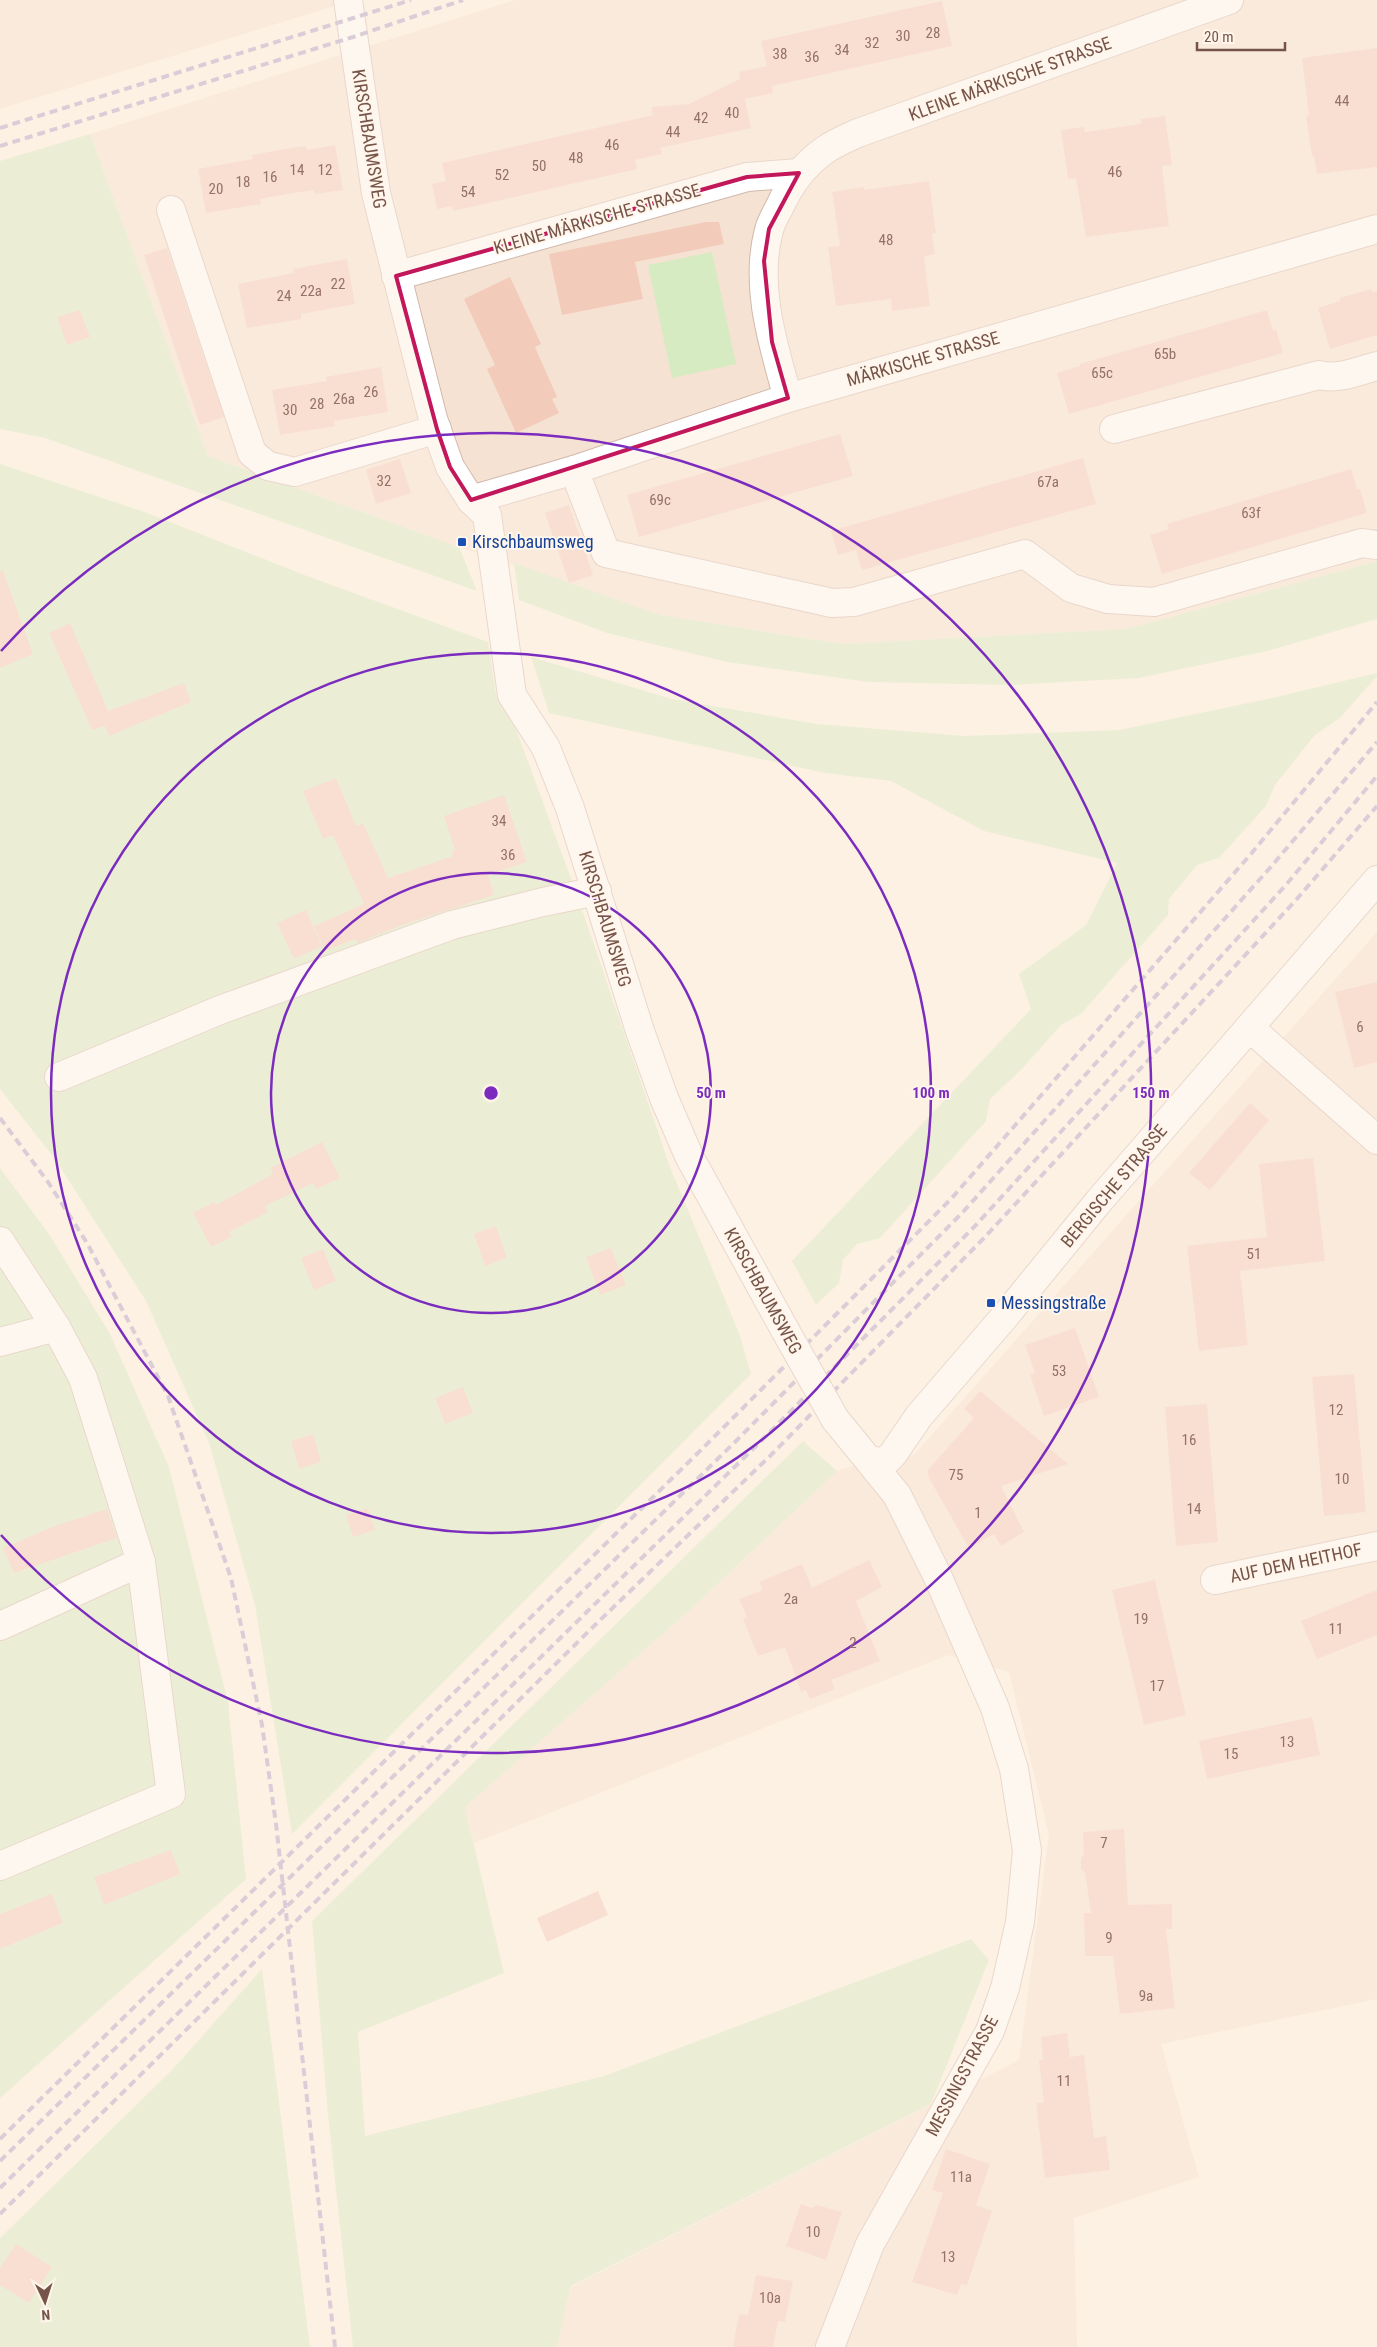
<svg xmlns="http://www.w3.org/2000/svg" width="1377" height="2347" font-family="'Roboto Condensed',sans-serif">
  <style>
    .residential { fill: #f5e2d2 }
    .green { fill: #d6ebc2 }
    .building { fill: #f3cbbb }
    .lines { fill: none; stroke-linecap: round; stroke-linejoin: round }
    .minor-casing { stroke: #d1b9ad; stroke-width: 30 }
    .minor { stroke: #fff; stroke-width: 28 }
    .rail { stroke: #b2a2c7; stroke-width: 4; stroke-dasharray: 8 5; stroke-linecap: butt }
    .minor-bridge-casing { stroke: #d1b9ad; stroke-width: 30; stroke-linecap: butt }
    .minor-bridge { stroke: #fff; stroke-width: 28 }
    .marked { fill: none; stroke: #c2185b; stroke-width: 4; stroke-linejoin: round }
    .ring { fill: none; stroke: #7b2cbf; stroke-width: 2.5 }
    .transit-dot { fill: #1a4fb4; stroke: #fff5ea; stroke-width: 2 }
    .labels { text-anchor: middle; stroke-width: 4; stroke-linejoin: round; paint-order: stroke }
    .number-label { font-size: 15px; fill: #957266 }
    .street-label { font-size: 18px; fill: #765449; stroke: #fff5ea }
    .transit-label { font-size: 18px; fill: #164399; stroke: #fff5ea; text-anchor: start }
    .centre { fill: #7b2cbf; stroke: #fff5ea; stroke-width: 2.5 }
    .ring-label { font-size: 15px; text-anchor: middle; font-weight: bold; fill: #7b2cbf; stroke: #fff5ea; stroke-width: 4; stroke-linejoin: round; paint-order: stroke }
  </style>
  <rect width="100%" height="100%" fill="#fdf1e4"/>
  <!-- residential -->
  <g class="residential">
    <polygon points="0,0 354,0 0,109"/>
    <polygon points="515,0 1377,0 1377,561 1126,629 843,644 660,615 459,547 208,456 90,134"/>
    <polygon points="1377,932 1377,1999 1161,2044 1199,2177 1074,2218 1077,2347 557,2347 571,2287 1019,2060 1049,1835 1009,1672 948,1655 474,1843 465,1807 689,1611 837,1471 870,1460 914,1455"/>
  </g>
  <!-- green -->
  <g class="green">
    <polygon points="90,134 208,456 459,547 477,591 45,438 0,429 0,161"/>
    <polygon points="712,252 736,364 672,378 648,265"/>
    <polygon points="0,464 142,511 307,576 488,642 496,694 516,729 576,892 670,1167 739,1333 751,1374 292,1834 255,1605 209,1443 146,1301 55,1159 0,1089"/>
    <polygon points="1377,561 1377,619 1267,651 1139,678 1010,685 868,682 727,662 607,633 519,600 514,563 660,615 843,644 1126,629"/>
    <polygon points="531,657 672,699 817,724 965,736 1119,730 1272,698 1377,673 1377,676 1340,718 1315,735 1275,785 1266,806 1219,858 1197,865 1169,899 1168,915 1081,1014 1061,1025 1021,1070 990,1099 986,1121 880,1238 857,1244 843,1260 839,1283 816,1305 792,1261 1031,1009 1019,974 1086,925 1117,863 984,831 891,781 825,773 549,713"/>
    <polygon points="0,1168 49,1234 110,1334 169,1467 228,1702 246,1879 0,2098"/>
    <polygon points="803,1441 837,1471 689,1611 465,1807 504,1973 358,2032 365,2136 604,2076 971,1939 989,1960 931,2104 571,2286 557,2347 353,2347 328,2115 312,1921"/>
    <polygon points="262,1969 310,2347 0,2347 0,2238 172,2070"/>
  </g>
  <!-- building -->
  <g class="building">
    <polygon points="942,1 952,46 772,86 773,93 745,99 751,128 660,148 662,154 635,160 637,169 453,211 452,206 437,209 432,184 446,181 442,163 653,115 651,107 689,104 740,79 739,72 767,66 761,41"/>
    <polygon points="1377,48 1377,167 1317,174 1314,156 1312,156 1306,116 1309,115 1302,58"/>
    <polygon points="1165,116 1172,165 1162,166 1169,226 1086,237 1076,178 1068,179 1061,130 1084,127 1085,132 1141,124 1141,119"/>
    <polygon points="335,145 343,190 315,194 314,190 287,194 260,199 261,204 206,213 198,169 253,159 252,155 279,150 306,146 307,150"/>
    <polygon points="929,181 936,233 932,234 935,254 924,256 930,306 892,311 891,299 836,306 828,247 840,246 832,192 864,187 864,190"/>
    <polygon points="706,222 719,222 724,244 635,262 643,299 562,315 549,254"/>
    <polygon points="167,248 224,417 200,425 144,255"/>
    <polygon points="347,259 355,304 301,314 301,319 247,328 238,284 294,273 293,269"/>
    <polygon points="510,277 541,344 535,347 557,397 552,399 559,413 516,433 487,369 495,365 464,299"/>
    <polygon points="1371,289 1372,292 1377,291 1377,335 1330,349 1318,308 1340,301 1340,298"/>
    <polygon points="80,310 90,337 67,345 57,317"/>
    <polygon points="1267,310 1273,331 1276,329 1283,353 1069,414 1057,373 1080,366 1080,364"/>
    <polygon points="381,367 388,412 334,421 335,426 280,435 272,390 327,381 326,377"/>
    <polygon points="840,434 853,476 639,537 627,495"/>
    <polygon points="1083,458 1096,504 862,570 856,550 838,555 831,531"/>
    <polygon points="400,459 411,493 376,504 366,470"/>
    <polygon points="1351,469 1357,489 1360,489 1367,513 1162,574 1150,535 1169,529 1167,524"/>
    <polygon points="569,505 593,575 569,583 545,513"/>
    <polygon points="0,571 3,571 33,654 0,668"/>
    <polygon points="70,623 108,711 184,683 191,702 109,736 105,726 92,730 49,633"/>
    <polygon points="336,778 356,826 363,823 388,878 453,856 452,851 455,850 444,816 504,795 527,862 488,875 494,895 402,925 357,943 355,939 325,951 314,926 364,904 333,835 323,839 303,791"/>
    <polygon points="306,910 322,946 294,959 277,923"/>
    <polygon points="1377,982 1377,1062 1354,1068 1335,992"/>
    <polygon points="1250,1103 1269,1120 1210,1190 1189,1173"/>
    <polygon points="322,1142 340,1178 316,1189 313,1183 265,1206 268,1212 229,1232 232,1237 211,1247 193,1213 214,1202 216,1205 273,1174 270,1168"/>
    <polygon points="1313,1158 1325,1261 1240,1271 1248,1345 1199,1351 1187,1246 1267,1237 1259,1164"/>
    <polygon points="496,1226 507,1258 485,1266 474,1234"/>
    <polygon points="611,1248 626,1285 600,1295 586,1257"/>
    <polygon points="323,1249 336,1281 314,1290 301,1258"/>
    <polygon points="1075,1328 1099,1397 1044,1416 1030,1375 1035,1373 1025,1345"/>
    <polygon points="1354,1374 1366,1512 1324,1516 1312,1377"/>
    <polygon points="463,1387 473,1413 445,1424 435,1398"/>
    <polygon points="980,1391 1068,1464 1001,1486 1024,1532 1001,1546 994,1534 969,1548 929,1478 927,1471 974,1418 964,1409"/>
    <polygon points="1207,1404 1218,1542 1176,1546 1165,1407"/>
    <polygon points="313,1434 321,1462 299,1469 291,1441"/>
    <polygon points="368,1508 375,1530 353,1537 346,1515"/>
    <polygon points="107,1509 117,1538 14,1573 3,1548 52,1527"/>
    <polygon points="869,1560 882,1587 856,1601 880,1661 831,1680 835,1689 810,1699 806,1690 801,1692 785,1647 758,1656 743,1619 747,1617 739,1599 763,1590 759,1582 802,1564 812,1588"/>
    <polygon points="1155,1580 1186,1715 1144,1725 1112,1590"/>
    <polygon points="1377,1590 1377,1635 1317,1659 1301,1621"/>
    <polygon points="1312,1717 1320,1755 1207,1779 1199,1741"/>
    <polygon points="1124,1829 1128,1905 1172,1904 1172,1929 1166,1929 1175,2008 1120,2014 1113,1956 1085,1956 1084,1913 1091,1913 1085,1872 1081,1869 1081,1858 1084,1855 1083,1832"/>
    <polygon points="171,1850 180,1874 104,1905 94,1877"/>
    <polygon points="598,1891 608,1915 547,1942 537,1918"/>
    <polygon points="52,1894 63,1923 0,1949 0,1914"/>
    <polygon points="1067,2033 1070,2057 1084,2055 1094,2138 1106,2136 1110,2170 1045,2178 1036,2103 1044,2102 1039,2060 1043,2060 1041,2037"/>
    <polygon points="946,2149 990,2164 976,2205 992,2211 967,2285 961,2284 957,2295 912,2282 943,2193 932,2190"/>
    <polygon points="801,2204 812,2208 817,2205 842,2212 826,2260 786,2246"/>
    <polygon points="16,2244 52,2267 29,2303 0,2285 0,2268"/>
    <polygon points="756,2275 793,2281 785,2322 778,2321 773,2347 733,2347 739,2314 748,2315"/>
  </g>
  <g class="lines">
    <!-- minor casing -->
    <g class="minor-casing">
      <g id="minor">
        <polyline points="348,0 376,193 433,419 450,467 471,500 487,515 512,695 546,748 570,808 640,1031 664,1098 689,1156 785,1330"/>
        <polyline points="171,210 252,453 268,466 295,472 437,429"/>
        <polyline points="396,276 747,177 799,173"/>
        <path d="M788 398C773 344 754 286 769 230 771 222 776 214 780 206 790 184 805 164 825 150 835 143 847 138 858 133L1229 0"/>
        <path d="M1114 429 1319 375C1339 380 1358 371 1377 366"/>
        <polyline points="574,470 606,553 832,603 854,602 1025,554 1071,588 1108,599 1154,602 1362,543 1377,545"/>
        <polyline points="471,500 574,470 788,398 1377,229"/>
        <polyline points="1250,1028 1377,1140"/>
        <polyline points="59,1077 220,1010 452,925 543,902 597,891"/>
        <polyline points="0,1241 56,1327 83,1378 141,1562 0,1626"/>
        <polyline points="0,1342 56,1327"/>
        <polyline points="870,1460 879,1462 887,1460 893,1454 919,1416 1006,1315 1099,1201 1377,880"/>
        <polyline points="1215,1580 1377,1546"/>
        <polyline points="0,1866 171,1794 141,1562"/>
        <polyline points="830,2347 870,2244 990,2031 1005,1988 1020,1922 1027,1851 1014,1769 995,1708 937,1575 897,1495 835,1419"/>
      </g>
    </g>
    <!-- minor -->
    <use href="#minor" class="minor"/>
    <!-- rail -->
    <g class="rail">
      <polyline points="0,128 411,0"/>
      <polyline points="0,146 353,37 463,0"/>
      <polyline points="0,1118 48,1182 87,1243 168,1396 231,1578 262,1725 276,1824 335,2347"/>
      <polyline points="0,2139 704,1447 951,1199 1250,855 1377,702"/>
      <polyline points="0,2161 735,1442 963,1212 1269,869 1377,742"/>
      <polyline points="0,2188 760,1442 975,1226 1285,886 1377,776"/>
      <polyline points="0,2214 595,1625 770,1456 984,1238 1296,900 1377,806"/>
    </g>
    <!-- minor-bridge casing -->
    <g class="minor-bridge-casing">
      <polyline id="minor-bridge" points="785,1330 835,1419"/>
    </g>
    <!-- minor-bridge -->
    <use href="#minor-bridge" class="minor-bridge"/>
  </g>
  <!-- marked area -->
  <path d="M0 0H1377V2347H0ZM799 173 769 229 764 261 772 342 788 398 471 500 450 467 437 429 396 276 747 177Z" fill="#fdf1e4" fill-opacity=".55" fill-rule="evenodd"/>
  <path class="marked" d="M799 173 769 229 764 261 772 342 788 398 471 500 450 467 437 429 396 276 747 177Z"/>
  <!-- distance rings -->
  <g class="ring">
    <circle cx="491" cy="1093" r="220"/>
    <circle cx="491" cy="1093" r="440"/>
    <path d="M1 651A660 660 0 1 1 1 1535"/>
  </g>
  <!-- markers -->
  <g class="transit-dot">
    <rect x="457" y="537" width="10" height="10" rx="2.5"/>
    <rect x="986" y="1298" width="10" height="10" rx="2.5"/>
  </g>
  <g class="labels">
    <!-- number labels -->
    <g class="number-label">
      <text x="933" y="38">28</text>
      <text x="903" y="41">30</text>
      <text x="872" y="48">32</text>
      <text x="842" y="55">34</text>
      <text x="780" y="59">38</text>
      <text x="812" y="62">36</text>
      <text x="1342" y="106">44</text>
      <text x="732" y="118">40</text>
      <text x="701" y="123">42</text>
      <text x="673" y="137">44</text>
      <text x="612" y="150">46</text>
      <text x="576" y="163">48</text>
      <text x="539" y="171">50</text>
      <text x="297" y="175">14</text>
      <text x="325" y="175">12</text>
      <text x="1115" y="177">46</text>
      <text x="502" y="180">52</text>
      <text x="270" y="182">16</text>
      <text x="243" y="187">18</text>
      <text x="216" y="194">20</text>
      <text x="468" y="197">54</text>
      <text x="886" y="245">48</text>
      <text x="338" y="289">22</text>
      <text x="311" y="296">22a</text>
      <text x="284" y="301">24</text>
      <text x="1165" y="359">65b</text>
      <text x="1102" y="378">65c</text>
      <text x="371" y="397">26</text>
      <text x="344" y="404">26a</text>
      <text x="317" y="409">28</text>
      <text x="290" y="415">30</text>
      <text x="384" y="486">32</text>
      <text x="1048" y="487">67a</text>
      <text x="660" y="505">69c</text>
      <text x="1251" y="518">63f</text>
      <text x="499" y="826">34</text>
      <text x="508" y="860">36</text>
      <text x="1360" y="1032">6</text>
      <text x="1254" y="1259">51</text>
      <text x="1059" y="1376">53</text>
      <text x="1336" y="1415">12</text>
      <text x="1189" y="1445">16</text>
      <text x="956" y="1480">75</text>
      <text x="1342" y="1484">10</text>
      <text x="1194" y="1514">14</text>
      <text x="978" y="1518">1</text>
      <text x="791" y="1604">2a</text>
      <text x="1141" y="1624">19</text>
      <text x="1336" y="1634">11</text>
      <text x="853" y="1648">2</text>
      <text x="1157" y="1691">17</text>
      <text x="1287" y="1747">13</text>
      <text x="1231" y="1759">15</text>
      <text x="1104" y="1848">7</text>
      <text x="1109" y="1943">9</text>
      <text x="1146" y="2001">9a</text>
      <text x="1064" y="2086">11</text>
      <text x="961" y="2182">11a</text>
      <text x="813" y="2237">10</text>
      <text x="948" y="2262">13</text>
      <text x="770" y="2303">10a</text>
    </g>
    <!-- street labels -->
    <g class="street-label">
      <text transform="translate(1010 79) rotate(-20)" y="6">KLEINE MÄRKISCHE STRASSE</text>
      <text transform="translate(369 139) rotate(81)" y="6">KIRSCHBAUMSWEG</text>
      <text transform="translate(597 219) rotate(-16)" y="6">KLEINE MÄRKISCHE STRASSE</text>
      <text transform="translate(923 359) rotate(-16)" y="6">MÄRKISCHE STRASSE</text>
      <text transform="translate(605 919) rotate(73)" y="6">KIRSCHBAUMSWEG</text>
      <text transform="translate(1114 1186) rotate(-50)" y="6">BERGISCHE STRASSE</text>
      <text transform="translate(763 1291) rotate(61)" y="6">KIRSCHBAUMSWEG</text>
      <text transform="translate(1296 1563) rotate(-12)" y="6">AUF DEM HEITHOF</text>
      <text transform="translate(962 2076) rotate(-62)" y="6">MESSINGSTRASSE</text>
    </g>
    <!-- transit labels -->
    <g class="transit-label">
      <text x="472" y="548">Kirschbaumsweg</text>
      <text x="1001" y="1309">Messingstraße</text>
    </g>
  </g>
  <circle cx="491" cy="1093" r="8" class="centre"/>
  <g class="ring-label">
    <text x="711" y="1098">50 m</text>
    <text x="931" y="1098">100 m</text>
    <text x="1151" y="1098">150 m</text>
  </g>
  <!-- north arrow -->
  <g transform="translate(45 2302) rotate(176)" stroke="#fff5ea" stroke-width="4" paint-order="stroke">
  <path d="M0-4L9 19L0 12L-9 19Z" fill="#765449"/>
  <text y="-8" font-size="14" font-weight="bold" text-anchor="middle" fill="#765449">N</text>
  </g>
  <!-- scale -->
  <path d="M1197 42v8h88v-8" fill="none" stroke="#765449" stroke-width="2.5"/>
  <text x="1204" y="42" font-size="15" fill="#765449" stroke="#fff5ea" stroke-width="4" paint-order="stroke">20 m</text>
</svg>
